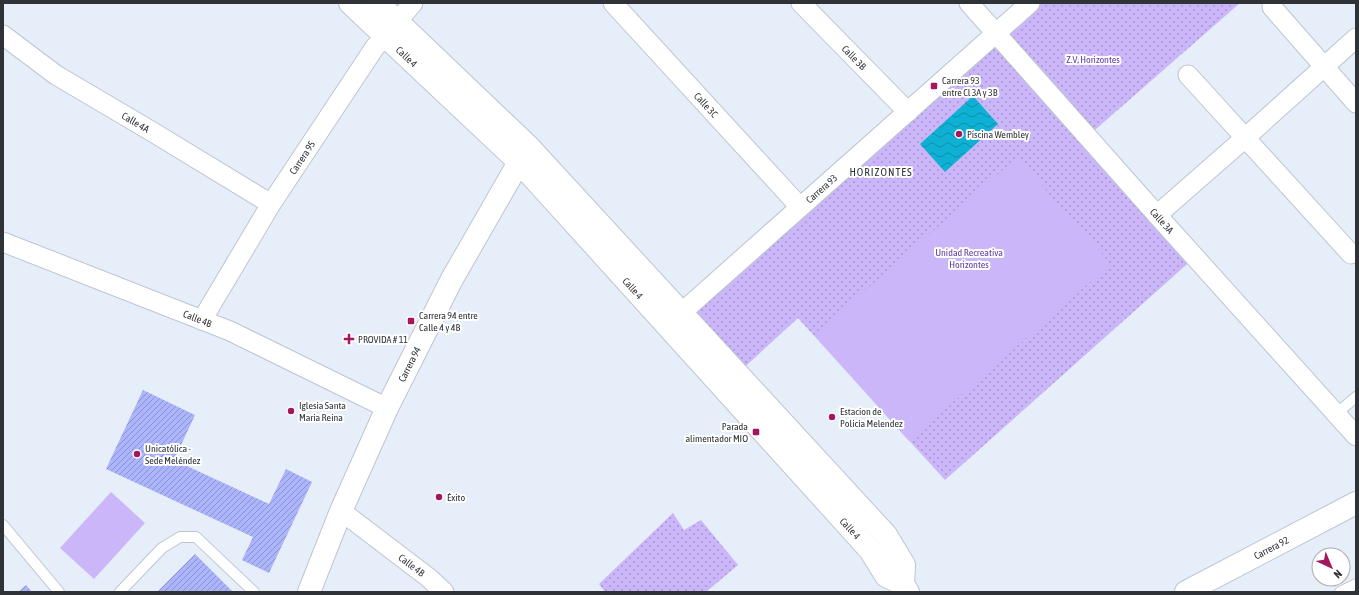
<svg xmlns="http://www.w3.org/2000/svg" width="1359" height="595" font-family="'Asap Condensed',sans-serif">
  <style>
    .green { fill: url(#green-dots) }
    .pitch { fill: #cab6f9 }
    .water { fill: url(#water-waves) }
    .building { fill: url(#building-hatch) }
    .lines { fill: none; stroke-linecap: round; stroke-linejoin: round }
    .lane-casing { stroke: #bdc5d1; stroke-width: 12 }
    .street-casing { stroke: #bdc5d1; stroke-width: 21 }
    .secondary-casing { stroke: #bdc5d1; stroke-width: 24 }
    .lane { stroke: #fff; stroke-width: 10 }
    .street { stroke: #fff; stroke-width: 19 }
    .secondary { stroke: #fff; stroke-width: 22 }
    .poi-dot { fill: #a4175c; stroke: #fff; stroke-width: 1.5 }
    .labels { text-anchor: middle; stroke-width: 4; stroke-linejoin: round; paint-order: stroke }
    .street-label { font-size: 10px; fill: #2f3236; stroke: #fff }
    .park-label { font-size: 10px; fill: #643da1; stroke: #fff }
    .poi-label { font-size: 10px; fill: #2f3236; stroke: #fff; text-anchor: start }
    .neighbourhood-label { font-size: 11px; letter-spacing: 1px; fill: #2f3236; stroke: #fff }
  </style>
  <defs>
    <pattern id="green-dots" width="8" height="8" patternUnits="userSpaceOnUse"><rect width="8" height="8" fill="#cab6f9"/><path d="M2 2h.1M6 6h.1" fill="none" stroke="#a495ca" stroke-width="1.8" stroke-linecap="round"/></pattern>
    <pattern id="water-waves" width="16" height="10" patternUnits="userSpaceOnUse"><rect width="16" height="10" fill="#0eb1d3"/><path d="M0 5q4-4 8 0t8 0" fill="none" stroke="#0e91ac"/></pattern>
    <pattern id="building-hatch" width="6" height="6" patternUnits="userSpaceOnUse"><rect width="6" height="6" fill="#acb4fb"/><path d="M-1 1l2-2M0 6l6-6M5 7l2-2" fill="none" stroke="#8c93cc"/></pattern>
  </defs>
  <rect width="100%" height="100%" fill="#e6eefa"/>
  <!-- green -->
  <g class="green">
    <polygon points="1030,3 1240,3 1088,136 1195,257 945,480 798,318 737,374 681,313"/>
    <polygon points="673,513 684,530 701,520 738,565 706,592 605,592 599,584"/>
  </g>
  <!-- pitch -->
  <g class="pitch">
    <polygon points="1017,157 1111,264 909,441 814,335"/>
    <polygon points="111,492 145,523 94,579 60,548"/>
  </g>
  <!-- water -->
  <polygon class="water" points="973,96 998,124 945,172 920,144"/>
  <!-- building -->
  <g class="building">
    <polygon points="143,390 195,415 174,460 269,504 286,469 312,482 269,573 242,560 253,537 106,469"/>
    <polygon points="195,554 233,592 157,592"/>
    <polygon points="26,585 32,592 18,592"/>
  </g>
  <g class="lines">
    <!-- lane casing -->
    <g class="lane-casing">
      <g id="lane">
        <polyline points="1337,413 1356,397"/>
        <polyline points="3,525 59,592"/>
        <polyline points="120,592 162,548 180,537 196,537 254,592"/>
        <polyline points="1340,592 1356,584"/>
      </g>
    </g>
    <!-- street casing -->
    <g class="street-casing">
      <g id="street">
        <path id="s1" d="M613 3 800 207"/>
        <path id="s2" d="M801 3 908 112"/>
        <path id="s3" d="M969 3 1157 215 1356 436"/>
        <polyline points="1272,7 1356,103"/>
        <path id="s4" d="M3 35 56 75 151 131 271 204"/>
        <polyline points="1188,75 1351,254"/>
        <polyline points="1157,215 1245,138 1356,38"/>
        <path id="s5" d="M3 242 230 331 387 408"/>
        <path id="s6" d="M202 320 271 204 375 47 413 3"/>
        <path id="s7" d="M671 322 1030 3"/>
        <path id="s8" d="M341 511 429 578 444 592"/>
      </g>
    </g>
    <!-- secondary casing -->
    <g class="secondary-casing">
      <g id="secondary">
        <path id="s9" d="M350 3 519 162 870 550 886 576 903 584"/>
        <polyline points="378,3 528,146 886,535 904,565 903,584 908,592"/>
        <path id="s10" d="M309 592 341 511 387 408 452 279 526 150"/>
        <path id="s11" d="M1186 592 1356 503"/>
      </g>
    </g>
    <!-- lane -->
    <use href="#lane" class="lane"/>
    <!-- street -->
    <use href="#street" class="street"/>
    <!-- secondary -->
    <use href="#secondary" class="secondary"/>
  </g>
  <!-- markers -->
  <g class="poi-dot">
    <rect x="930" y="82" width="8" height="8" rx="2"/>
    <circle cx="959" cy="134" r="4"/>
    <rect x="407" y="317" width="8" height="8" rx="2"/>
    <path d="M347 333h4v4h4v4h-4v4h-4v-4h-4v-4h4z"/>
    <circle cx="291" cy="411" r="4"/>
    <circle cx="832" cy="417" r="4"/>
    <rect x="752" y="428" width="8" height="8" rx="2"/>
    <circle cx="137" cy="454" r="4"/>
    <circle cx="439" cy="497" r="4"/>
  </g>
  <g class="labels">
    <!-- street labels -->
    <g class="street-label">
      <text dy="4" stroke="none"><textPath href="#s9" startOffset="78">Calle 4</textPath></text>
      <text dy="4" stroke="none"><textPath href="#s2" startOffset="76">Calle 3B</textPath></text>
      <text dy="4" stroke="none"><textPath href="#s1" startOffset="138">Calle 3C</textPath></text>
      <text dy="4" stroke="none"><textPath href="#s4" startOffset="159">Calle 4A</textPath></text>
      <text dy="4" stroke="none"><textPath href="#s6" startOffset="191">Carrera 95</textPath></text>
      <text dy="4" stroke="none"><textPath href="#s7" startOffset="201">Carrera 93</textPath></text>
      <text dy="4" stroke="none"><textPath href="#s3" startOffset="291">Calle 3A</textPath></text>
      <text dy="4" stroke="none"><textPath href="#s9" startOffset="402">Calle 4</textPath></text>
      <text dy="4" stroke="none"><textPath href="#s5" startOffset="209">Calle 4B</textPath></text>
      <text dy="4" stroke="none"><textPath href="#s10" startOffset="249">Carrera 94</textPath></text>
      <text dy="4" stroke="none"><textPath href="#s9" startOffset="726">Calle 4</textPath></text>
      <text dy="4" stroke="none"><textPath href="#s11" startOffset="96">Carrera 92</textPath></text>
      <text dy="4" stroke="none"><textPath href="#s8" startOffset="89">Calle 4B</textPath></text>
    </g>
    <!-- park labels -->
    <g class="park-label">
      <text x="1093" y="63">Z.V. Horizontes</text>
      <text x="969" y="256">Unidad Recreativa<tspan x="969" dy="12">Horizontes</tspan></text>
    </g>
    <!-- poi labels -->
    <g class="poi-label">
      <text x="942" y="84">Carrera 93<tspan x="942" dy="12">entre Cl 3A y 3B</tspan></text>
      <text x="967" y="138">Piscina Wembley</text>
      <text x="419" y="319">Carrera 94 entre<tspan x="419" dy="12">Calle 4 y 4B</tspan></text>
      <text x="358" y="343">PROVIDA # 11</text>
      <text x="299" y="409">Iglesia Santa<tspan x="299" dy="12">Maria Reina</tspan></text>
      <text x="840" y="415">Estacion de<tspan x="840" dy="12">Policía Melendez</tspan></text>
      <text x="748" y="430" text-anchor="end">Parada<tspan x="748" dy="12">alimentador MIO</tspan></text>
      <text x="145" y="452">Unicatólica -<tspan x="145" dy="12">Sede Meléndez</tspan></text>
      <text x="447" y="501">Éxito</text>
    </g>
    <!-- neighbourhood labels -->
    <g class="neighbourhood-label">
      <text x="881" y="176">HORIZONTES</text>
    </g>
  </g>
  <!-- border -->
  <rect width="1359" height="595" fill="none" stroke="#2f3236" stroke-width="8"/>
  <!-- north arrow -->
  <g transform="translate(1331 567) rotate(136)"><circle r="19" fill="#ffffff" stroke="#acadaf"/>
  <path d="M0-3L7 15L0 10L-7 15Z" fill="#a4175c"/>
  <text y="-6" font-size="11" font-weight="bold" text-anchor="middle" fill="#2f3236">N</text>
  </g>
</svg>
